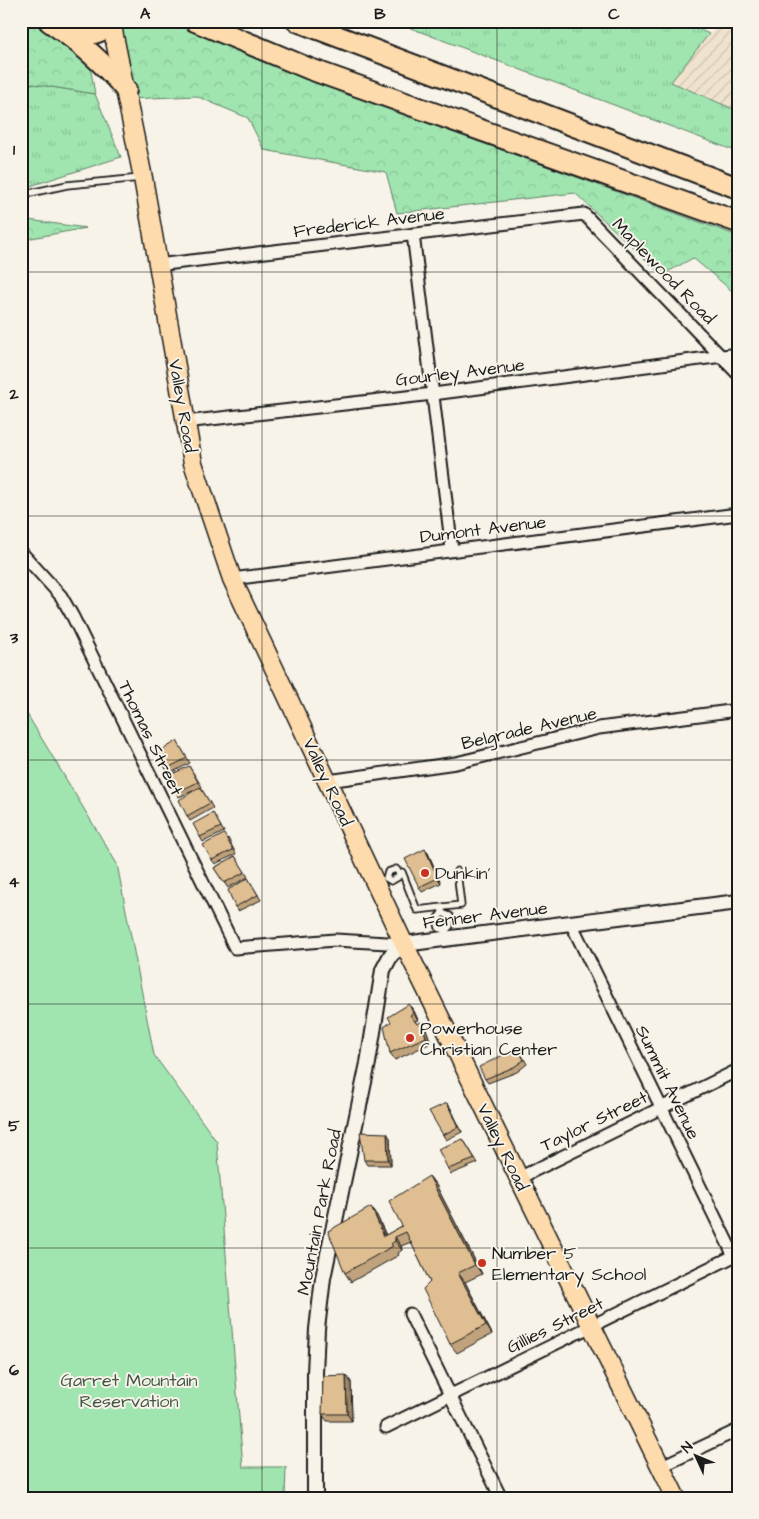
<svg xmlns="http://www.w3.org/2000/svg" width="759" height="1519" font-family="'Architects Daughter',sans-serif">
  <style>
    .industrial { fill: url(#industrial-furrows) }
    .grass { fill: url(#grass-tufts); stroke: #5e8066 }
    .forest { fill: url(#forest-crowns); stroke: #5e8066 }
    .green { fill: #a0e5b0; stroke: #5e8066 }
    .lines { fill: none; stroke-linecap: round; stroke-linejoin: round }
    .service-casing { stroke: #1c1c1c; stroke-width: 9 }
    .minor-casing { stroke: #1c1c1c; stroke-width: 15 }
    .tertiary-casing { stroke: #1c1c1c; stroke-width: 18 }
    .primary-casing { stroke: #1c1c1c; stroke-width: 21 }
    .motorway-casing { stroke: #1c1c1c; stroke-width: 24 }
    .service { stroke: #f7f3e8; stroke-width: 5.5 }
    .minor { stroke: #f7f3e8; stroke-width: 11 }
    .tertiary { stroke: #f7f3e8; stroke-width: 14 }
    .primary { stroke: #fedbac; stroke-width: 18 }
    .motorway { stroke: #fedbac; stroke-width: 20 }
    .wall { fill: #c0a37d; stroke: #1c1c1c }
    .shaded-wall { fill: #9c8566; stroke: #1c1c1c }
    .building { fill: #dfbe91; stroke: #1c1c1c }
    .grid { fill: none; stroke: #1c1c1c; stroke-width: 1; stroke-opacity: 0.55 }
    .poi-dot { fill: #c8321e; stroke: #f7f3e8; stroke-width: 2 }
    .labels { text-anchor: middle; stroke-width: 4; stroke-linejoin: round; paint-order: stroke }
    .street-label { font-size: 18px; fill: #1c1c1c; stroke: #f7f3e8 }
    .poi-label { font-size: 18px; fill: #1c1c1c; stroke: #f7f3e8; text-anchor: start }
    .park-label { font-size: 18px; fill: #445848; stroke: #f7f3e8 }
    .neatline { fill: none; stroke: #1c1c1c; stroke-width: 2 }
    .grid-label { font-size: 16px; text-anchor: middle; font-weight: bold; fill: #1c1c1c }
  </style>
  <defs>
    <pattern id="industrial-furrows" width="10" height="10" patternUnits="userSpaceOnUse" patternTransform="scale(1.25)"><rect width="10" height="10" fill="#f0e3ce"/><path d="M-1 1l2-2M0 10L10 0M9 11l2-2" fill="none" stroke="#cdc2b0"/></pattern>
    <pattern id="grass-tufts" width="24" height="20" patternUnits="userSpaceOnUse" patternTransform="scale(1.25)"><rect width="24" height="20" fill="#a0e5b0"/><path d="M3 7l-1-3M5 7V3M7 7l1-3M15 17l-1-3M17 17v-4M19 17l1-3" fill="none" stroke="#89c497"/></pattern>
    <pattern id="forest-crowns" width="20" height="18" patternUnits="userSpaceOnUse" patternTransform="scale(1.25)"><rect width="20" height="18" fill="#a0e5b0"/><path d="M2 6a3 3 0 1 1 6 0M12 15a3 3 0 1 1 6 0" fill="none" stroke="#89c497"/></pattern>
  </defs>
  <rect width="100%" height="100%" fill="#f7f3e8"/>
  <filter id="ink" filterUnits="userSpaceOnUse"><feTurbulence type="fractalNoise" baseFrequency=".02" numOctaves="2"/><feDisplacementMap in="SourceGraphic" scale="10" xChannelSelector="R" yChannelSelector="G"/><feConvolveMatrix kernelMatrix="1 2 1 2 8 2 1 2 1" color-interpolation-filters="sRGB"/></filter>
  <g filter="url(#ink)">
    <!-- industrial -->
    <polygon class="industrial" points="721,21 738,21 738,111 670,82"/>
    <!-- grass -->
    <g class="grass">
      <polygon points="392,21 682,21 709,34 671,82 738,111 738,152"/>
      <polygon points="21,82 95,94 121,157 27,187 21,187"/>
    </g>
    <!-- forest -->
    <g class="forest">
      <polygon points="21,21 82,21 95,94 21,82"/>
      <polygon points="112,21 178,21 341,91 738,236 738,296 693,258 662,275 575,193 397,213 386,172 264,150 248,118 196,96 130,99"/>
      <polygon points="21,219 86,228 21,240"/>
    </g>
    <!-- green -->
    <polygon class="green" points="21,704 117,864 154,1055 217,1142 243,1467 286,1467 285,1498 21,1498"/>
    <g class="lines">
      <!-- service casing -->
      <g class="service-casing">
        <g id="service">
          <polyline points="21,195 67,185 141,178"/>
          <polyline points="399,873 398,877 391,881 386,878 388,872 396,869 399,873 402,872 417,910 461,905 457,871"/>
          <polyline points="442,909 442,913 437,919 439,928 446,930"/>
          <polyline points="442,913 450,916 450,926 446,930 447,938"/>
        </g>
      </g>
      <!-- minor casing -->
      <g class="minor-casing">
        <g id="minor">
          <polyline points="413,234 452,550"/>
          <polyline points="157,265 584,214 738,374"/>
          <polyline points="185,422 433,394 738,354"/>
          <polyline points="21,552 61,596 73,617 235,948 335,940 404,944"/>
          <polyline points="232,579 738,514"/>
          <polyline points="328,781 456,763 599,728 738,710"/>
          <polyline points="571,923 734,1256"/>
          <polyline points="519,1178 738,1070"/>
          <polyline points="410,1314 501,1498"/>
          <polyline points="386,1427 738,1254"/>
          <polyline points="662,1466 738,1430"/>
        </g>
      </g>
      <!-- tertiary casing -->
      <g class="tertiary-casing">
        <polyline id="tertiary" points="315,1498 315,1373 317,1329 323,1278 368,1063 383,970 391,955 404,944 738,902"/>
      </g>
      <!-- primary casing -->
      <g class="primary-casing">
        <polyline id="primary" points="111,21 143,178 193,463 232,579 404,944 676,1498"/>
      </g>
      <!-- motorway casing -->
      <g class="motorway-casing">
        <g id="motorway">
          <path d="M49 21C80 43 102 61 126 90"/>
          <polyline points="195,21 310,69 738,222"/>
          <polyline points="297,21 738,188"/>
          <path d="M68 34C86 37 96 34 112 25"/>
        </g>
      </g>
      <!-- service -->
      <use href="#service" class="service"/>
      <!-- minor -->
      <use href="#minor" class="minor"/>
      <!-- tertiary -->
      <use href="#tertiary" class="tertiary"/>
      <!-- primary -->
      <use href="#primary" class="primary"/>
      <!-- motorway -->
      <use href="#motorway" class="motorway"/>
    </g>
    <!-- wall -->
    <g class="wall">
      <polygon points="177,741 190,763 169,774 166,769"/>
      <polygon points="189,766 202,787 201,788 213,808 190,821 187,816 199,788 179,797 176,793"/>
      <polygon points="213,813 224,832 203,842 200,837"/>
      <polygon points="228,838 236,854 215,864 212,860"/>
      <polygon points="428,853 441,883 422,892 419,887"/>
      <polygon points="235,856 248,877 228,888 214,868"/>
      <polygon points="248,878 261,900 238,911 235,907"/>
      <polygon points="414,1011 418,1020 415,1021 417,1024 426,1029 431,1043 395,1060 390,1053 391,1022"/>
      <polygon points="519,1050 527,1064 517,1072 488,1083 485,1079 509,1055"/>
      <polygon points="447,1103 450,1107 462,1132 446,1140 443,1135"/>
      <polygon points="387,1133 390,1138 391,1165 367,1165 364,1160"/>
      <polygon points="463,1139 478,1163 451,1174 448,1169"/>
      <polygon points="429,1176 436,1185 482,1274 465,1282 492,1334 457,1353 450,1344 430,1282 411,1242 401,1246 402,1250 398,1253 399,1255 351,1282 345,1273 371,1207 377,1216 386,1235 402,1226"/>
      <polygon points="346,1375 351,1382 352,1421 327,1421 322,1414"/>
    </g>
    <!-- shaded-wall -->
    <g class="shaded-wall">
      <polygon points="425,849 428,853 441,883 438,878"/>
      <polygon points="409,1004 414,1011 418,1020 413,1013"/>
      <polygon points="421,1022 426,1029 431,1043 426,1037"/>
      <polygon points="447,1103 450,1107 462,1132 458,1127"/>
      <polygon points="387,1133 390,1138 391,1165 388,1160"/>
      <polygon points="429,1176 436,1185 482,1274 475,1265"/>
      <polygon points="371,1207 377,1216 390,1245 384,1236"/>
      <polygon points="395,1237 401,1246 402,1250 395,1241"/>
      <polygon points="458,1273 465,1282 492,1334 486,1325"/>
      <polygon points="346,1375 351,1382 352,1421 347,1414"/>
    </g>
    <!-- building -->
    <g class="building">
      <polygon points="177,741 187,758 166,769 157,753"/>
      <polygon points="189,766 198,782 176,793 168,776"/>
      <polygon points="200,787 210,803 187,816 179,800"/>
      <polygon points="213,813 221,827 200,837 193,824"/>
      <polygon points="224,834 233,850 212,860 203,845"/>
      <polygon points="425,849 438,878 419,887 405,859"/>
      <polygon points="235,856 245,872 224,883 214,868"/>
      <polygon points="248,878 258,895 235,907 228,890"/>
      <polygon points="409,1004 413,1013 410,1015 417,1024 421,1022 426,1037 390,1053 384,1027 391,1022 388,1017"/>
      <polygon points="519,1050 524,1060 514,1067 485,1079 479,1067 507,1053 508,1055"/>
      <polygon points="447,1103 458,1127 443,1135 429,1111"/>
      <polygon points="360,1132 387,1133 388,1160 364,1160"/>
      <polygon points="463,1139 475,1159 448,1169 438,1149"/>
      <polygon points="429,1176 475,1265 458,1273 486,1325 450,1344 423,1289 430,1282 406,1232 395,1237 395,1241 391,1244 393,1246 345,1273 328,1231 371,1207 384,1236 402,1226 389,1201"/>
      <polygon points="346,1375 347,1414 322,1414 323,1376"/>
    </g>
  </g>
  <!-- grid -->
  <path class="grid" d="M262 21V1498M497 21V1498M21 272H738M21 516H738M21 760H738M21 1004H738M21 1248H738"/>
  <!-- markers -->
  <g class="poi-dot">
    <circle cx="425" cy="873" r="5"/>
    <circle cx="410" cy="1038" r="5"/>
    <circle cx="482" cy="1263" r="5"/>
  </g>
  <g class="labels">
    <!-- street labels -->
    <g class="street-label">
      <text transform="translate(369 222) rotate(-7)" y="6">Frederick Avenue</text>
      <text transform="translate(664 271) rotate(46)" y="6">Maplewood Road</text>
      <text transform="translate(460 372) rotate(-7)" y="6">Gourley Avenue</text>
      <text transform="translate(183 406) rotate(80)" y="6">Valley Road</text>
      <text transform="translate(483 529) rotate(-7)" y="6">Dumont Avenue</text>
      <text transform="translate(529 728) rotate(-13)" y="6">Belgrade Avenue</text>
      <text transform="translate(151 738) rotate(64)" y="6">Thomas Street</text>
      <text transform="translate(328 782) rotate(65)" y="6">Valley Road</text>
      <text transform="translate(485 915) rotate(-7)" y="6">Fenner Avenue</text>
      <text transform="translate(668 1082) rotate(64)" y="6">Summit Avenue</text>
      <text transform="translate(594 1121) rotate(-26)" y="6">Taylor Street</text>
      <text transform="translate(503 1147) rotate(64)" y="6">Valley Road</text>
      <text transform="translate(319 1212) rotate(-79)" y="6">Mountain Park Road</text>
      <text transform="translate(555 1325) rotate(-26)" y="6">Gillies Street</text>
    </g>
    <!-- poi labels -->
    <g class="poi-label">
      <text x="435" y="879">Dunkin'</text>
      <text x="420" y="1034">Powerhouse<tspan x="420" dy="21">Christian Center</tspan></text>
      <text x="492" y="1259">Number 5<tspan x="492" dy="21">Elementary School</tspan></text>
    </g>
    <!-- park labels -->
    <g class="park-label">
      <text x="129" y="1386">Garret Mountain<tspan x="129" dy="21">Reservation</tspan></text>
    </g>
  </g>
  <!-- margin -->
  <rect width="759" height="1519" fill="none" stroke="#f7f3e8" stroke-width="55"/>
  <!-- north arrow -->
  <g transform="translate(696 1456) rotate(314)" stroke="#f7f3e8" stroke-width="4" paint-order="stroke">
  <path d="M0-4L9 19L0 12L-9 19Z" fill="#1c1c1c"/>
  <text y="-8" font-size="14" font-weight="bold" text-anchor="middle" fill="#1c1c1c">N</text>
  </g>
  <rect x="28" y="28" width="704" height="1464" class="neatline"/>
  <g class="grid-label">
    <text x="145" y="19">A</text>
    <text x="380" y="19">B</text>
    <text x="614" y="19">C</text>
    <text x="14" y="155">1</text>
    <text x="14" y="399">2</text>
    <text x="14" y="643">3</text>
    <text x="14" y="887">4</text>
    <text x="14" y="1131">5</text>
    <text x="14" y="1375">6</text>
  </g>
</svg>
